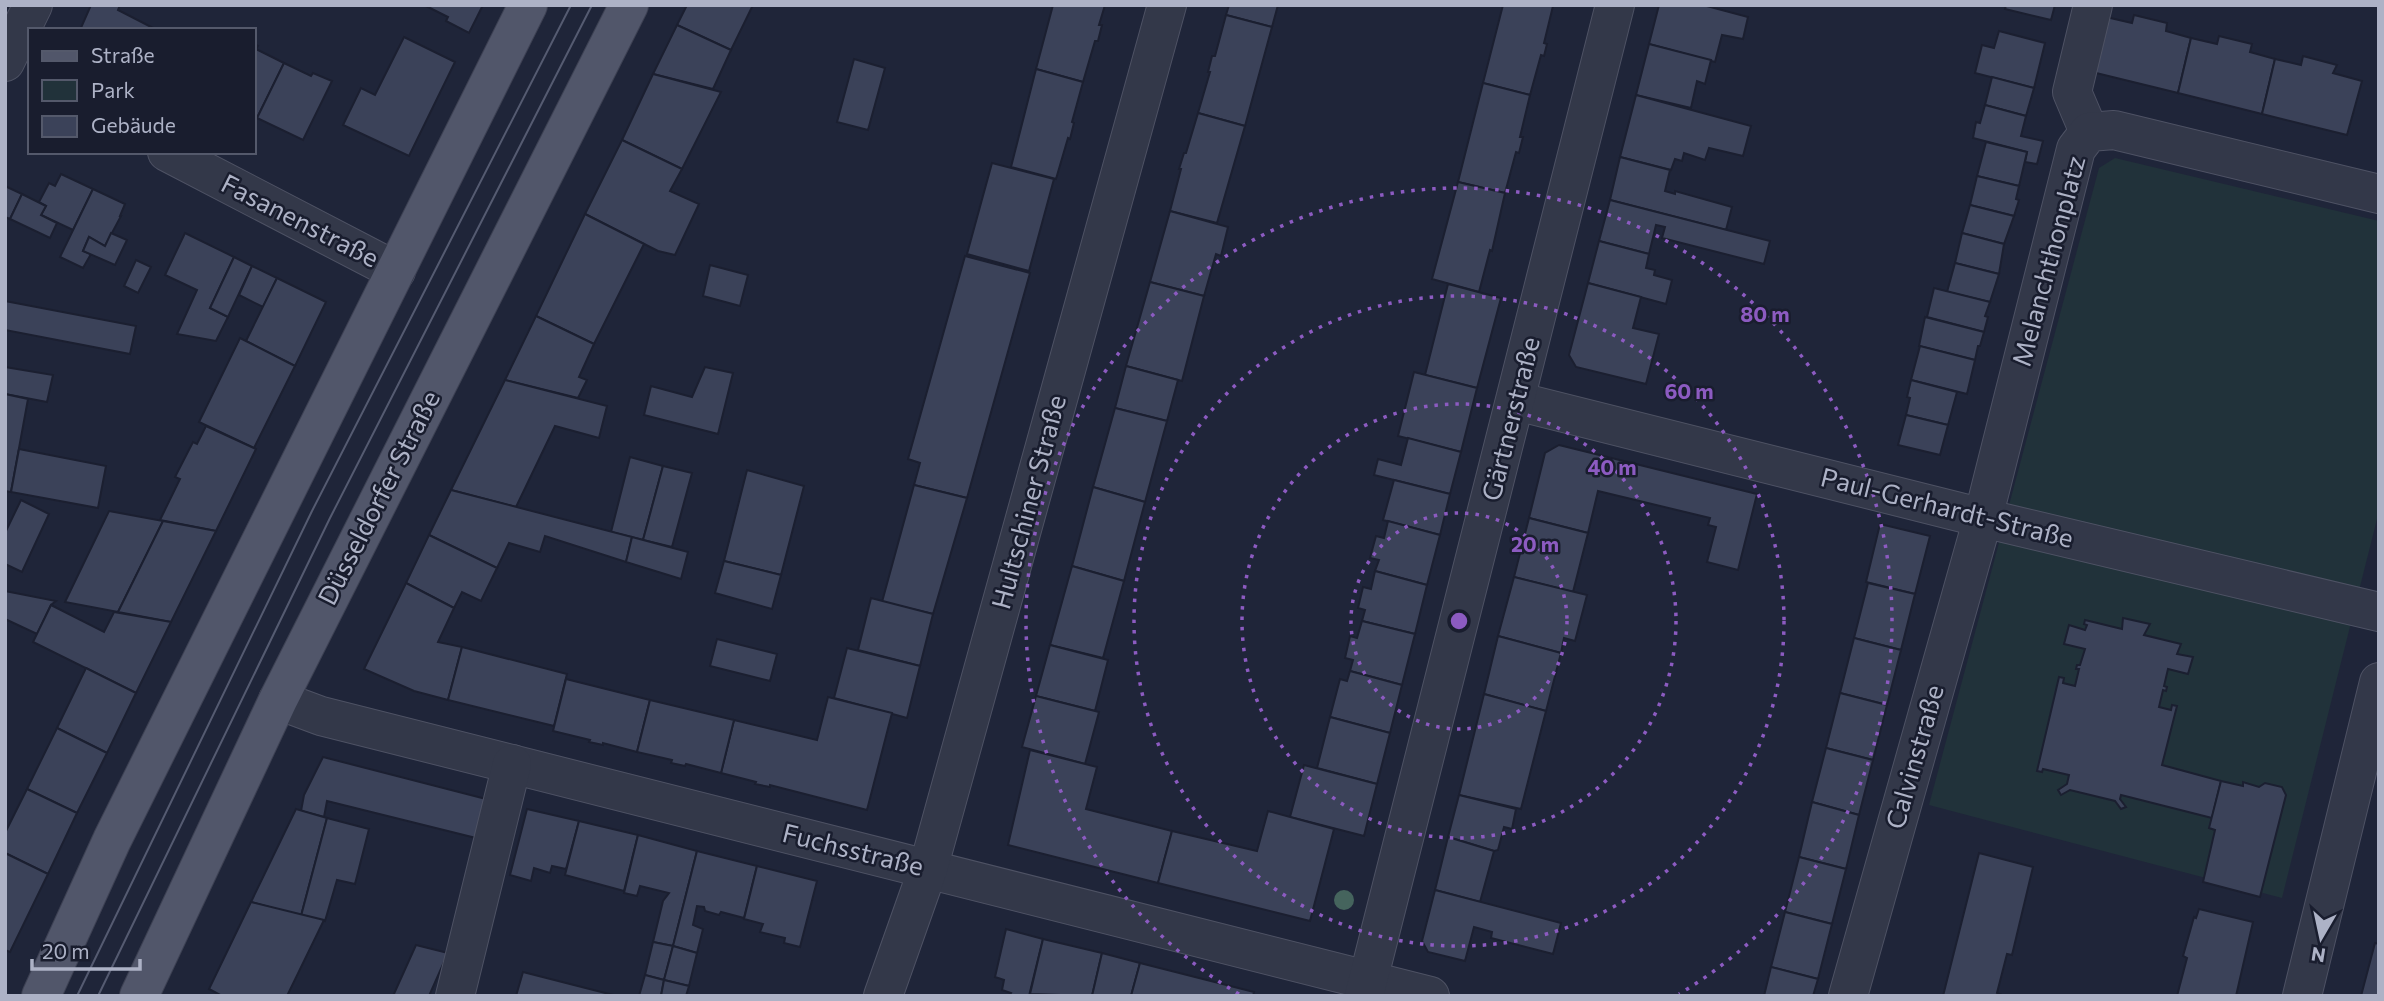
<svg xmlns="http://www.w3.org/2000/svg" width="2384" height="1001" font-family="Commissioner,sans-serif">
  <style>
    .green { fill: #21323a }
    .building { fill: #3b4259; stroke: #1b1f30; stroke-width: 2 }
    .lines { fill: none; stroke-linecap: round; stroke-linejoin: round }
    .minor-casing { stroke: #4e5264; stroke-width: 40 }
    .major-casing { stroke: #3d4153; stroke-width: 40 }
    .minor { stroke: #333849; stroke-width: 38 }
    .major { stroke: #51566a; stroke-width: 38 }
    .tram { stroke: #555b71; stroke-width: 2 }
    .tree { fill: #45645d }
    .ring { fill: none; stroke: #8c5bc1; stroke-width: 3.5; stroke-dasharray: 3.5 7 }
    .labels { text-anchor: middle; stroke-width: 5; stroke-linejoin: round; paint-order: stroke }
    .street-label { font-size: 26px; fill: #adb2c6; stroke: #191d2e }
    .centre { fill: #8c5bc1; stroke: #191d2e; stroke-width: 3.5 }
    .ring-label { font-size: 21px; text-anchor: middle; font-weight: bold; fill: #8c5bc1; stroke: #191d2e; stroke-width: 5; stroke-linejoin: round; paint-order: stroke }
  </style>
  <rect width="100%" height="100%" fill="#1f2539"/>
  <!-- green -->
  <polygon class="green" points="2115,158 2379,221 2379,511 2282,898 1929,805 2099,168"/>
  <!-- building -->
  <g class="building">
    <polygon points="91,5 120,5 118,10 157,30 80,30"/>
    <polygon points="424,5 483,5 469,33 446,21 448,17"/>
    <polygon points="687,5 753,5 731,50 677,25"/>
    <polygon points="1053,5 1105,5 1099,25 1102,25 1098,41 1095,41 1083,82 1036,69"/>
    <polygon points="1229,5 1278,5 1272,27 1226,15"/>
    <polygon points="1503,5 1553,6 1544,43 1547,44 1544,56 1541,55 1530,95 1483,83"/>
    <polygon points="1659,5 1703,5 1748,17 1743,39 1722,35 1715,62 1649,44"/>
    <polygon points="2006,5 2055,5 2051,20 2005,9"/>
    <polygon points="1226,15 1272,27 1245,126 1198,113 1210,72 1208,72 1212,56 1215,56"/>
    <polygon points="2134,15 2167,23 2166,31 2191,38 2178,93 2092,72 2106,17 2132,23"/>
    <polygon points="677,25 731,50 713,89 653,74"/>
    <polygon points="1999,31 2045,43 2034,88 1975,73 1982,45 1994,48"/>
    <polygon points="2219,36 2252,44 2250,52 2275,59 2262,114 2178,93 2191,38 2217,44"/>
    <polygon points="404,37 455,62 409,156 343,125 361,88 375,95"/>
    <polygon points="254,44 258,46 256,49 284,63 257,118 254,116"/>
    <polygon points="1649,44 1711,60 1705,84 1697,81 1691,108 1636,95"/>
    <polygon points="2303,56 2337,65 2333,73 2362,81 2347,135 2262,114 2275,59 2301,65"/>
    <polygon points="854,59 885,68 868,130 837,122"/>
    <polygon points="284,63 311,76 313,73 332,81 303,140 257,118"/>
    <polygon points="1036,69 1083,82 1072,122 1074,123 1070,139 1068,138 1056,179 1011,167"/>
    <polygon points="653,74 721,92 682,169 622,140"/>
    <polygon points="1992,77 2034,88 2026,116 1985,105"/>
    <polygon points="1483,83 1530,95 1520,137 1523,137 1519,153 1516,152 1505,193 1458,182"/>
    <polygon points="1636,95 1751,126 1743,156 1709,148 1705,160 1684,153 1682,161 1675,159 1671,170 1620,157"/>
    <polygon points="1985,105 2026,116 2021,136 2043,141 2037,164 2025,162 2027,152 1973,138 1976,122 1980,123"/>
    <polygon points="1198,113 1245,126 1217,223 1170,211 1181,169 1179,169 1184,153 1186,153"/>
    <polygon points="622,140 682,169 670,191 699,204 675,255 658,251 585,214"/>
    <polygon points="1986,142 2027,152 2019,186 1977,176"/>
    <polygon points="1620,157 1670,170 1665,191 1675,194 1675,191 1732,207 1726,230 1610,200"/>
    <polygon points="992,163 1054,179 1029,271 967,254"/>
    <polygon points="61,174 93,189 73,230 41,215 46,206 39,202 49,183 55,186"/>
    <polygon points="1977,176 2019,186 2016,199 2019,200 2014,216 1970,205"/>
    <polygon points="1458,182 1505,193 1492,251 1490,250 1479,292 1432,279"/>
    <polygon points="5,186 22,194 10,219 5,217"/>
    <polygon points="93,189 125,204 120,216 121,216 105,246 89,237 83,251 91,254 83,268 60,257"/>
    <polygon points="22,194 46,206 41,215 57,223 50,238 10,219"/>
    <polygon points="1610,200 1770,241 1764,264 1662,238 1665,227 1656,225 1649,254 1599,241"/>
    <polygon points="1970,205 2014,216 2004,244 1962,233"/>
    <polygon points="1170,211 1228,227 1221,256 1216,254 1204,296 1150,282"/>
    <polygon points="585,214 644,244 594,344 536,316"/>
    <polygon points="111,233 127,240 115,265 83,251 89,237 105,246"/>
    <polygon points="185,233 234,257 210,308 228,317 216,341 177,334 197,290 165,275"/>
    <polygon points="1962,233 2004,244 1999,274 1955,263"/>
    <polygon points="1599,241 1649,254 1646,268 1655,270 1654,275 1672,280 1666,304 1588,283"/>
    <polygon points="965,256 1030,273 967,498 914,485 920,463 908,459"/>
    <polygon points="234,257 252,266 228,317 210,308"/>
    <polygon points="136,260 151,267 138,293 124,286"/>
    <polygon points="1955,263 1999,274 1990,302 1947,292"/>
    <polygon points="710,265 748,275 740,306 703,296"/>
    <polygon points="252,266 277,278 263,307 239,295"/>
    <polygon points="277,278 326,302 295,366 246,341"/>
    <polygon points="1150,282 1204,296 1182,381 1126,366"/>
    <polygon points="1588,283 1641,297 1633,328 1659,334 1646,384 1576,367 1569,355"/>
    <polygon points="1448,284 1501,298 1477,388 1425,375"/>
    <polygon points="1934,288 1990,302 1985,316 1988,317 1984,332 1927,317"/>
    <polygon points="5,301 136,326 130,354 5,330"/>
    <polygon points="536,316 594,344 579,377 587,380 578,398 505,380"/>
    <polygon points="1925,317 1984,332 1980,346 1978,346 1975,360 1919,346"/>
    <polygon points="240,338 295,366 254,448 199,422"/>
    <polygon points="1920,346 1975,360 1967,394 1911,380"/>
    <polygon points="1126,366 1178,380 1167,421 1115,408"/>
    <polygon points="5,367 53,375 47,402 5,394"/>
    <polygon points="705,367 733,373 718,434 644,415 651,386 692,397"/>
    <polygon points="1414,372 1477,388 1461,452 1398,436"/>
    <polygon points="505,380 607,406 599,438 555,426 516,507 451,490"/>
    <polygon points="1911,380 1957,392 1948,425 1906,415 1910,398 1907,397"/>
    <polygon points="5,394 28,399 11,492 5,491"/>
    <polygon points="1115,408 1167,421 1145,502 1093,487"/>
    <polygon points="1906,415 1948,425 1940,455 1898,445"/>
    <polygon points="206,426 256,449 216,531 160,520 180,479 175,477 193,442 197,444"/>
    <polygon points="1408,438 1461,452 1450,494 1374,475 1378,459 1401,465"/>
    <polygon points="1559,445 1757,494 1738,570 1707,562 1716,527 1708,525 1710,518 1598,491 1588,533 1529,518 1545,453"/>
    <polygon points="19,449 106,466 98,508 11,492"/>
    <polygon points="630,457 663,466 643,540 611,532"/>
    <polygon points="663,466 692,473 672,547 643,540"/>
    <polygon points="747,470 804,486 781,575 724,561"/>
    <polygon points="1394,480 1450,494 1440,535 1383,520"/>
    <polygon points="914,485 967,498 933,614 882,602"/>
    <polygon points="1093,487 1145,502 1124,581 1072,566"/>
    <polygon points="451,490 632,537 626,562 545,536 540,552 509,543 497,568 429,535"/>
    <polygon points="21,500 49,514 22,572 5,564 5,533"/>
    <polygon points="109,511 163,521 118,612 65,602"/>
    <polygon points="1529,518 1588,533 1573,592 1514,577"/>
    <polygon points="163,521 216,531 171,622 118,612"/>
    <polygon points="1388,521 1440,535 1427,585 1375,571 1379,560 1370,558 1376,536 1384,538"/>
    <polygon points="1880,524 1930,536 1915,594 1866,582"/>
    <polygon points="429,535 497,568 481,601 462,592 454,608 406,583"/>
    <polygon points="632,537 688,552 681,579 626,562"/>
    <polygon points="724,561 781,575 772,609 715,593"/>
    <polygon points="1072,566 1124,581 1103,658 1050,645"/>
    <polygon points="1375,571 1427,585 1415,634 1362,621 1365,610 1358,608 1363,587 1371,589"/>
    <polygon points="1514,577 1587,595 1575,641 1564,638 1561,653 1498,636"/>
    <polygon points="406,583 454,608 438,642 462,647 448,700 414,691 364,669"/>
    <polygon points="1868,583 1915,594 1901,650 1854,638"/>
    <polygon points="5,591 56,601 51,605 37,634 5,619"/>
    <polygon points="871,598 933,614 920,666 858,650"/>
    <polygon points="51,605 104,632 114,612 171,622 136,693 33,642"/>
    <polygon points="2123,618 2150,624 2144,635 2181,644 2177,654 2193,657 2188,674 2168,669 2164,686 2167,687 2166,691 2163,690 2159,707 2171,710 2172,705 2177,706 2162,765 2221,781 2212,818 2121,795 2120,799 2126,807 2121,809 2115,801 2070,790 2061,795 2058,790 2067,784 2069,775 2043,769 2042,772 2037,771 2059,677 2064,678 2063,683 2075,686 2079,669 2076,669 2077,665 2080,665 2085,649 2064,644 2069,625 2085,630 2087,625 2084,624 2085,620 2122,629"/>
    <polygon points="1362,621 1415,634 1402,685 1350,671 1353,660 1345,658 1350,636 1357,638"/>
    <polygon points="1498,636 1561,653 1546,711 1484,694"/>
    <polygon points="1854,638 1901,650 1887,705 1840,693"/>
    <polygon points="717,639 777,654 770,681 710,666"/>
    <polygon points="1050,645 1108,660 1095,711 1036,696"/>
    <polygon points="462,647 567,674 554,726 448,700"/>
    <polygon points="847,648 920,666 907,718 834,698"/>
    <polygon points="86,668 136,693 107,753 57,728"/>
    <polygon points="1350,671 1402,685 1390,733 1330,717 1340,679 1347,681"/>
    <polygon points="566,679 650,700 637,752 603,743 603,745 589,742 590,740 553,731"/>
    <polygon points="1840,693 1887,705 1873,760 1826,748"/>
    <polygon points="1484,694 1546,711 1521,809 1459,795"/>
    <polygon points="1036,696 1099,712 1085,764 1022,747"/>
    <polygon points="828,697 892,713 867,810 770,785 770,787 755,784 756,782 721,773 734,720 817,740"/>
    <polygon points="650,700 734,720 721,773 686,764 685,766 671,763 672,760 637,752"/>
    <polygon points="1330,717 1390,733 1377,784 1317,768"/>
    <polygon points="57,728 107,753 77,813 27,789"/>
    <polygon points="1826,748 1873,760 1859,815 1812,802"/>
    <polygon points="1030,750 1097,767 1086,809 1172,831 1158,883 1008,845"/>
    <polygon points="323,757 486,799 476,838 327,801 324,817 301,811 304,795"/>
    <polygon points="1304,765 1377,784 1364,836 1290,817"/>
    <polygon points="2221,781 2243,786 2243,782 2259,787 2265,783 2282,787 2286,795 2260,897 2203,882 2215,830 2209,828"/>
    <polygon points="27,789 77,813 48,874 5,853 5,833"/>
    <polygon points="1459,795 1516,809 1512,829 1504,827 1498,850 1494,851 1448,837"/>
    <polygon points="1812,802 1859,815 1846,869 1799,857"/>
    <polygon points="296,809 327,818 301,916 251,902"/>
    <polygon points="527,809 579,821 566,869 552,866 550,873 534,868 531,881 510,875"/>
    <polygon points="1268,811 1334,829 1310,921 1158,883 1172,831 1257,851"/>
    <polygon points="327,818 369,829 355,884 337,880 325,921 301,916"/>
    <polygon points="579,821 638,835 624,891 565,875"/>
    <polygon points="638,835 697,851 673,946 653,942 663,901 669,893 640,886 637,896 624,893"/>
    <polygon points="1448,837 1494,851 1480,902 1435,890"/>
    <polygon points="697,851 757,866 744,918 721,912 719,915 705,911 704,907 697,906 693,925 703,929 697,953 673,946"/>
    <polygon points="5,853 48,874 10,952 5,950"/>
    <polygon points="1979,853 2033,867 2012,955 2007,954 1997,993 2002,995 1943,996"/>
    <polygon points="1799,857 1846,869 1832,924 1785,912"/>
    <polygon points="757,866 817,881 800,947 784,943 785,938 760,932 763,924 744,919"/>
    <polygon points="1435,890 1561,923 1553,954 1491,938 1492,932 1474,927 1465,961 1428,952 1422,941"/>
    <polygon points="251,902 324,920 287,996 222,996 209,989"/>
    <polygon points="2199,909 2253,922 2236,996 2177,996 2187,958 2183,956 2194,917 2196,918"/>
    <polygon points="1785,912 1832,924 1818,979 1771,967"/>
    <polygon points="1006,929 1043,939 1029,996 1009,996 1011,993 1002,990 1004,980 995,977"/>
    <polygon points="1043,939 1102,953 1092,996 1030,994"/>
    <polygon points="653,942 673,946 664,980 645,975"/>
    <polygon points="2375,943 2379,944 2379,996 2361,996"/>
    <polygon points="416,945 448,953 429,996 393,996"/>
    <polygon points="673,946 697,953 689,986 664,980"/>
    <polygon points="1102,953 1140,963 1131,996 1092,996"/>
    <polygon points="1140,963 1254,992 1253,996 1131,996"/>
    <polygon points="1771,967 1818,979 1813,996 1764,996"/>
    <polygon points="523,972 617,996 516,996"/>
    <polygon points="645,975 664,980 661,996 639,996"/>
    <polygon points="664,980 689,986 686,996 661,996"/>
  </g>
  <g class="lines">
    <!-- minor casing -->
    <g class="minor-casing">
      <g id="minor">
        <polyline points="5,62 33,5"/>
        <polyline points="2089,132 2072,92 2093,5"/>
        <polyline points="167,152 396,271"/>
        <polyline points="1516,401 1983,518 2379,612"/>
        <polyline points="278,700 321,716 1430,996"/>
        <polyline points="455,996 512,764"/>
        <polyline points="883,996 928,869 1167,5"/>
        <polyline points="1364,996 1615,5"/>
        <polyline points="1848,996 1983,518 2076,149 2089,132 2114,130 2379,194"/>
        <polyline points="2302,996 2379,682"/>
      </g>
    </g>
    <!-- major casing -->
    <g class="major-casing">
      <g id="major">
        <polyline points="41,996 112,840 528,5"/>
        <polyline points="139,996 278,700 629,5"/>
      </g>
    </g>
    <!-- minor -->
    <use href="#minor" class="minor"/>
    <!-- major -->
    <use href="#major" class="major"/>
    <!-- tram -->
    <g class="tram">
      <polyline points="77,996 312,511 571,5"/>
      <polyline points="98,996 330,518 592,5"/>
    </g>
  </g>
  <!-- trees -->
  <circle class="tree" cx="1344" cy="900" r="10"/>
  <!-- distance rings -->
  <g class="ring">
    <circle cx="1459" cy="621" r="108"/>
    <circle cx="1459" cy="621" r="217"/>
    <circle cx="1459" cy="621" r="325"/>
    <path d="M1239 994A433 433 0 1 1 1679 994"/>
  </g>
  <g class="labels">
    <!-- street labels -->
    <g class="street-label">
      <text transform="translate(300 221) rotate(27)" y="9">Fasanenstraße</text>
      <text transform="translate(2049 261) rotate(-75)" y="9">Melanchthonplatz</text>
      <text transform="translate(1511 419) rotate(-76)" y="9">Gärtnerstraße</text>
      <text transform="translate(379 498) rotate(-63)" y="9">Düsseldorfer Straße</text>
      <text transform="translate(1029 502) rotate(-75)" y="9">Hultschiner Straße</text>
      <text transform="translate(1947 508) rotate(14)" y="9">Paul-Gerhardt-Straße</text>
      <text transform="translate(1915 757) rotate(-74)" y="9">Calvinstraße</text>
      <text transform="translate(853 850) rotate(14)" y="9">Fuchsstraße</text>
    </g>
  </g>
  <circle cx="1459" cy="621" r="10" class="centre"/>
  <g class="ring-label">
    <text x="1765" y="322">80 m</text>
    <text x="1689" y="399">60 m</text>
    <text x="1612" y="475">40 m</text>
    <text x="1535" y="552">20 m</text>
  </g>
  <!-- border -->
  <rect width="2384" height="1001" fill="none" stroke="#adb2c6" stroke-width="14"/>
  <!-- legend -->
  <rect x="28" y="28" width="228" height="126" fill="#191d2e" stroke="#54596b" stroke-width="2"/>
  <rect x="42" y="51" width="35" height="10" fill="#51566a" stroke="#54596b" stroke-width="2"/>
  <text x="91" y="63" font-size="21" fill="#adb2c6">Straße</text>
  <rect x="42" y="80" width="35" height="21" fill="#21323a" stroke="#54596b" stroke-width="2"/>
  <text x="91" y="98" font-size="21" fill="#adb2c6">Park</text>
  <rect x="42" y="116" width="35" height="21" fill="#3b4259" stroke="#54596b" stroke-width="2"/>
  <text x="91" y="133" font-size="21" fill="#adb2c6">Gebäude</text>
  <!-- north arrow -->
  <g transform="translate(2321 938) rotate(189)" stroke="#191d2e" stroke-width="5" paint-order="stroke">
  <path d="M0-5L12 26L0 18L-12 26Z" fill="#adb2c6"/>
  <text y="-10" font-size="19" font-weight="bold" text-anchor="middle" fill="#adb2c6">N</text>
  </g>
  <!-- scale -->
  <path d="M32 959v10h108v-10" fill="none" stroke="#adb2c6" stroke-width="3.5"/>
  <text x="42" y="959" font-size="21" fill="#adb2c6" stroke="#191d2e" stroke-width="5" paint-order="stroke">20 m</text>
</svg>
